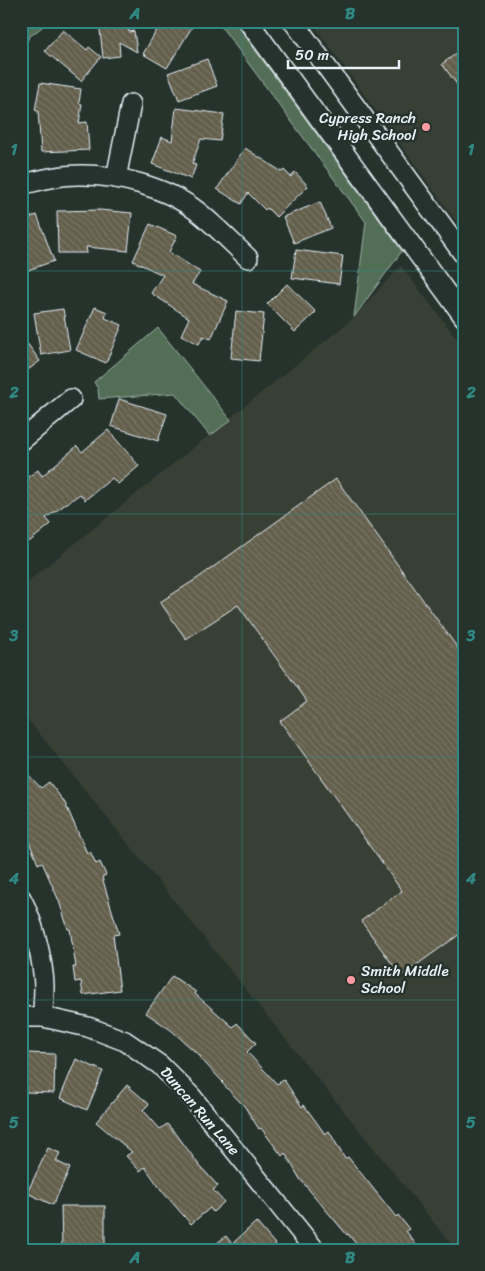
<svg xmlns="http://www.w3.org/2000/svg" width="485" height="1271" font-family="Sriracha,sans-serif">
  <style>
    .built { fill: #384036 }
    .grass { fill: #526e56; stroke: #9db0a7 }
    .building { fill: url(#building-back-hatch); stroke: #e8f1f8 }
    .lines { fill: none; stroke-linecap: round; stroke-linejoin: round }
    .minor-casing { stroke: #e8f1f8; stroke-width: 22 }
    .minor { stroke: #26332d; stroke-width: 19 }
    .grid { fill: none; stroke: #308883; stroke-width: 1; stroke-opacity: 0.55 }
    .poi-dot { fill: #ff9aa2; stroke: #26332d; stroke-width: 2 }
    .labels { text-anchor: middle; stroke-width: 5; stroke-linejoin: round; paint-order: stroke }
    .poi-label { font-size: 15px; fill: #e8f1f8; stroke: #26332d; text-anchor: end }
    .street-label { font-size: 15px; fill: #e8f1f8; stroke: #26332d }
    .neatline { fill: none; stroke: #308883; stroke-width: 2 }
    .grid-label { font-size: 16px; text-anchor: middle; font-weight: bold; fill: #308883 }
  </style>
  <defs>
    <pattern id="building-back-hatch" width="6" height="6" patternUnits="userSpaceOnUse" patternTransform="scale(1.25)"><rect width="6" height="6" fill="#635e4c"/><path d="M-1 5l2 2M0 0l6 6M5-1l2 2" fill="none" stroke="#797667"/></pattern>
  </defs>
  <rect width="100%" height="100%" fill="#26332d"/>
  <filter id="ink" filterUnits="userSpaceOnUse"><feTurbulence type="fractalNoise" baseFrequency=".02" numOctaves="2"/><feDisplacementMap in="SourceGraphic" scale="10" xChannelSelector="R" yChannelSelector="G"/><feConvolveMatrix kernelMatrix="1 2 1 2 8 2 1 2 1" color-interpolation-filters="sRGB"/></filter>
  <g filter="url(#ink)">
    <!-- built -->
    <g class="built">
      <polygon points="311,21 464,21 464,232"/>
      <polygon points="401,266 464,348 464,1250 456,1250 21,711 21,587 350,321"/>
    </g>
    <!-- grass -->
    <g class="grass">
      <polygon points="34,21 50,21 29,37 21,55 21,31"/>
      <polygon points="217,21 234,21 402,251 354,317 366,222"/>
      <polygon points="158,328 231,420 210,436 175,393 99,399 98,389 94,382"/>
    </g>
    <!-- building -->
    <g class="building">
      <polygon points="99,21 128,21 129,32 134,31 137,52 119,42 120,56 103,58"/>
      <polygon points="162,21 182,21 192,27 167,68 143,54"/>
      <polygon points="63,30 87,50 89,47 101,57 81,81 45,51"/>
      <polygon points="464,48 464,94 442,64"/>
      <polygon points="207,59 217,86 179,100 168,73"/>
      <polygon points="40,83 81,89 79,103 82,104 79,123 87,122 89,150 41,152 38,111 35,110"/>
      <polygon points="176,108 224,114 220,141 201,139 192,164 196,165 191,179 152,164 162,137 172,141"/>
      <polygon points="245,148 282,172 284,170 291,177 295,172 308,186 276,217 267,208 265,210 248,193 241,204 217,189"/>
      <polygon points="320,202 331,228 294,243 283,217"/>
      <polygon points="100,210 132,213 128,251 86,247 87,253 58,253 57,211"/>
      <polygon points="37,215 54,261 31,269 21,275 21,221"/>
      <polygon points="150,224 177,236 169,252 200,272 192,284 228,301 211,339 203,336 199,344 181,335 189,318 151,293 163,275 133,261"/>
      <polygon points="296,250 343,256 339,284 292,278"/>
      <polygon points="287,284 316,312 295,332 267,304"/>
      <polygon points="95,307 107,312 105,318 122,325 106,363 76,350"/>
      <polygon points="63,309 70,350 41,355 34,313"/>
      <polygon points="236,311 264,314 259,361 231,358"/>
      <polygon points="21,335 40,361 21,375"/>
      <polygon points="119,399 167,414 158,441 111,426"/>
      <polygon points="108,430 139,466 118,484 112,478 85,500 80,494 46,518 51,524 29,542 21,532 21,482 38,470 42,476 77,446 82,452"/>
      <polygon points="336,479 464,657 464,931 401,976 361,921 402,891 280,721 307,701 238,605 186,639 160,602 198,578"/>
      <polygon points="21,767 41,788 49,782 65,803 87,853 90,851 96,864 100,862 106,875 102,877 119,934 113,935 120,990 83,995 81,981 75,982 73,967 76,967 70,929 68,929 59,901 42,862 38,864 30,844 21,833"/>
      <polygon points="172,976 196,992 195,994 233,1027 237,1023 256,1043 247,1052 277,1084 284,1080 302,1107 304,1105 325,1134 329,1131 345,1159 348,1157 396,1217 398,1215 409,1229 406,1231 420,1250 361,1250 348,1234 347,1235 300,1179 285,1153 282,1156 261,1128 259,1129 245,1107 222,1083 223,1082 200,1058 201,1057 171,1030 146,1013"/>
      <polygon points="27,1053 55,1054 54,1093 26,1092"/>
      <polygon points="76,1059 103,1071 87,1110 60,1098"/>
      <polygon points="127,1085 149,1104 143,1110 160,1129 167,1124 177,1135 199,1165 218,1186 213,1190 224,1202 213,1212 210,1208 191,1224 162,1191 145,1167 140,1171 126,1156 132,1152 96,1122"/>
      <polygon points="48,1148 60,1153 56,1161 70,1168 53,1205 27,1193"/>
      <polygon points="61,1206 105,1206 105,1250 62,1250"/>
      <polygon points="256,1222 280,1250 208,1250 226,1236 232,1244"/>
    </g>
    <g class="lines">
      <!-- minor casing -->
      <g class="minor-casing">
        <g id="minor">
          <polyline points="248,21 464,317"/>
          <polyline points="293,21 464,255"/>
          <polyline points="116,178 131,104"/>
          <path d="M21 185C39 180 59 175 78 175 116 174 166 187 197 211 215 225 231 242 248 258"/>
          <polyline points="21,441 71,399"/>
          <path d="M21 898C33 920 43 960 44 985 44 996 43 1007 43 1017"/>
          <polyline points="21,1017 43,1017 88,1027 125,1041 160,1065 191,1096 315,1250"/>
        </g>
      </g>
      <!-- minor -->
      <use href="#minor" class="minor"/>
    </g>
  </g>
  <!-- grid -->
  <path class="grid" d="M242 21V1250M21 271H464M21 514H464M21 757H464M21 1000H464"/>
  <!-- markers -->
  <g class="poi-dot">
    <circle cx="426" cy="127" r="5"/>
    <circle cx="351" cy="980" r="5"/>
  </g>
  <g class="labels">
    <!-- poi labels -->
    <g class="poi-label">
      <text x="416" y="123">Cypress Ranch<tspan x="416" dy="17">High School</tspan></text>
      <text x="361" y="976" text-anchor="start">Smith Middle<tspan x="361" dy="17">School</tspan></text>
    </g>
    <!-- street labels -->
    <g class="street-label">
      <text transform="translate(200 1111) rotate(49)" y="5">Duncan Run Lane</text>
    </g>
  </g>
  <!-- margin -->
  <rect width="485" height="1271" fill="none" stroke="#26332d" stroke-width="55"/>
  <!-- scale -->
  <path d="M288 60v8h111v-8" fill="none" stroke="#e8f1f8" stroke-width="2.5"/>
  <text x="295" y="60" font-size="15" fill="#e8f1f8" stroke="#26332d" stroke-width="4" paint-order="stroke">50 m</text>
  <rect x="28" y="28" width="430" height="1216" class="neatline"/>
  <g class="grid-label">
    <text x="135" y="19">A</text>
    <text x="350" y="19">B</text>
    <text x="14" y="155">1</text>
    <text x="471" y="155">1</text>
    <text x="14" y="398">2</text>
    <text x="471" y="398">2</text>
    <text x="14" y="641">3</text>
    <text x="471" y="641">3</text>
    <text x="14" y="884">4</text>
    <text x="471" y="884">4</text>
    <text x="14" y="1128">5</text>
    <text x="471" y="1128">5</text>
    <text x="135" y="1263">A</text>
    <text x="350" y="1263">B</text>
  </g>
</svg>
